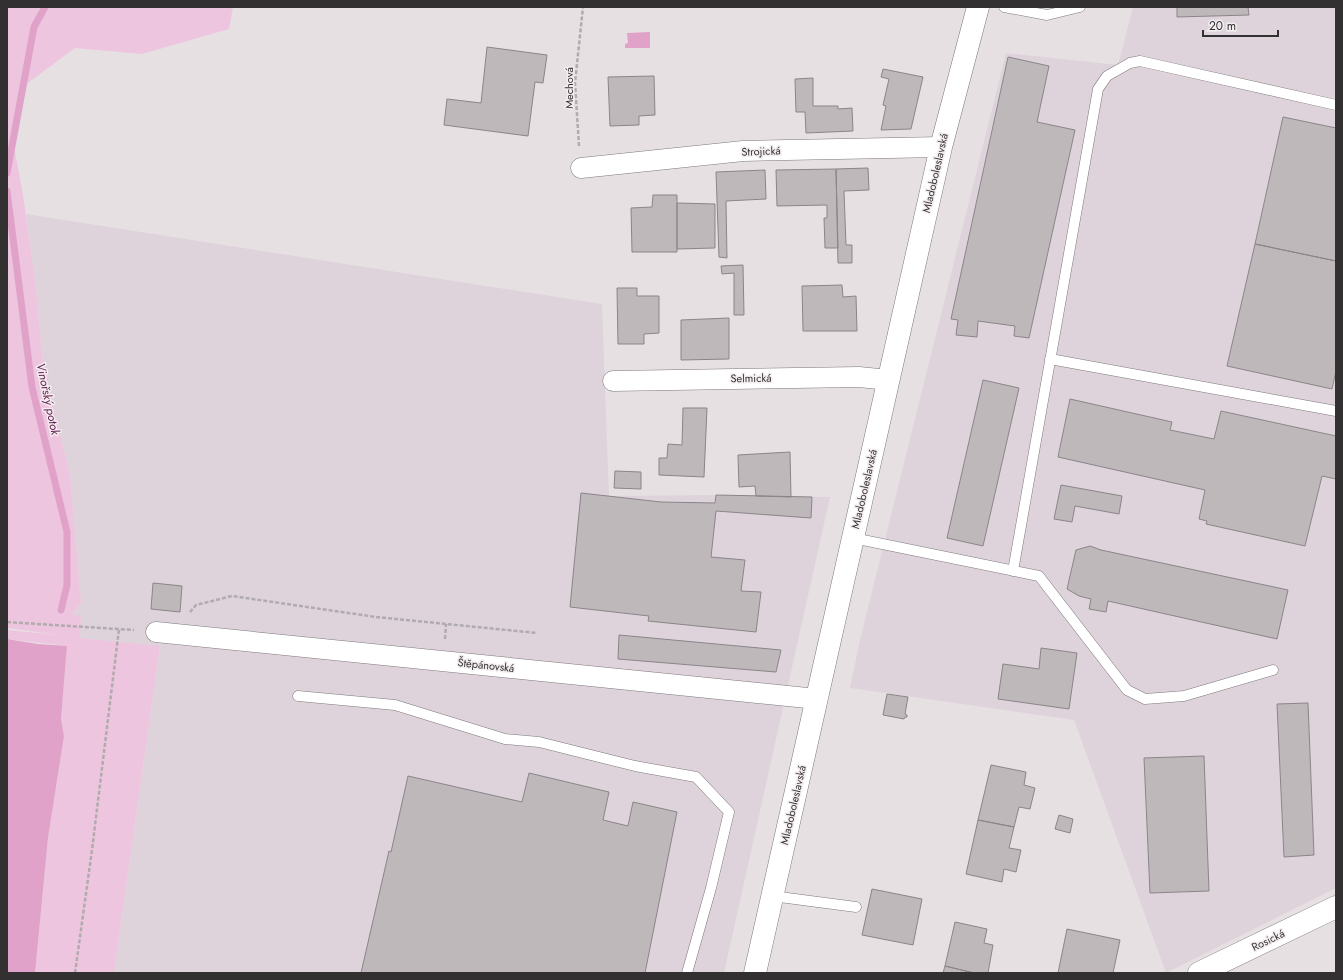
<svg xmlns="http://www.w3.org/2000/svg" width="1343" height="980" viewBox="0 0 1343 980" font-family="Jost,sans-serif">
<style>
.built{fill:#dfd3db}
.green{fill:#eec5de}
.water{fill:#e1a2c9}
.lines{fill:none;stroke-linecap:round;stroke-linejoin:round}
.stream{stroke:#e1a2c9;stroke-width:7}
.building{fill:#beb8bb;stroke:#8a8588}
.lane-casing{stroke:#7d787b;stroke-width:11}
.street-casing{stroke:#7d787b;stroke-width:21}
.secondary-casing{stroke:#7d787b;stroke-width:23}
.path{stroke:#b0abad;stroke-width:2.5;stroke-dasharray:4 2;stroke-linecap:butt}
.lane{stroke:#fff;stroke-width:10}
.street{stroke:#fff;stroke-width:20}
.secondary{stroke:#fff;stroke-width:22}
.labels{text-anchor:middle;stroke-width:3;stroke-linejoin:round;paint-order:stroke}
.street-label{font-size:11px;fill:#323031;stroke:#f3edf0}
.water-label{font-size:12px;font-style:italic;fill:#631b4e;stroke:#f3edf0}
</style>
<rect width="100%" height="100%" fill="#e6e0e3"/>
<path class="built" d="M1133,7H1336V888L1166,973L1074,720L850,688L860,640L1006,53L1118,65Z
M26,214L602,304L609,496L716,495L830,497L724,973H114L160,647L79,638L81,617L72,616L81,603L71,485L69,471L43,363L35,280Z"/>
<path class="green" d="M7,7H233L229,29L142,54L75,48L21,88L13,141L23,195L35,280L43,363L69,471L71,485L81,603L72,615L81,616L80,638L160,646L114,973H35L48,838L64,736L61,719L67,646L7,639V630L60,635L7,628Z"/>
<path class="water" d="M650,32V48H625V44L628,43L627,33Z
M7,639L38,644L67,646L61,719L64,736L48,838L35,973H7Z"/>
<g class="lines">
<path class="stream" d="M7,173L34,27L45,7
M7,191L32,387L67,532V585L61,610"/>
</g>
<path class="building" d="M1177,7H1248L1249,15L1177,17Z
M487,47L547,55L543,83L535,82L528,136L444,125L447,99L481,103Z
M1008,57L1049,66L1037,122L1075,130L1029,338L1014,336L1015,326L978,321L977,337L956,335L958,320L951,319Z
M883,69L923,77L911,129L881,130L886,106L883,105L889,79L881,77Z
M654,76L655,115L639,116V125L610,126L608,77Z
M813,78V106H838V109L852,108L853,131L806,133L805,112H796L795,79Z
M1283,117L1336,128V261L1255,244Z
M868,168L869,190L844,191L846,245H852V263H838L836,169Z
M836,169L838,248H825L824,218H827V205L777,206L776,170Z
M765,170L766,199L726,201L727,258L719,257L716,172Z
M653,195H677V252H632L631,208L652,207Z
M677,203L715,204V248L677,249Z
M1255,244L1336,261V371L1332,389L1227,366Z
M743,265L744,315H734V273L722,274L721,266Z
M842,285L843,297L856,296L857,331H803L802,286Z
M617,288H637V296H659V333L644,334V344H618Z
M729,318V359L681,360V320Z
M983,380L1019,388L983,546L947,538Z
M1070,399L1172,422L1170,430L1214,439L1221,411L1336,436V479L1322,476L1305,546L1206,524L1207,521L1199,519L1205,490L1058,457Z
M683,408H707L704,477L659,475V458H667L668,444L682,445Z
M790,452L791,497L756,496L755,486L739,487L738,455Z
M615,471L641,472V489L614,488Z
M1061,485L1122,496L1119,514L1075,506L1072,522L1054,519Z
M581,493L661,502L715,503L716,495L812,497L811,518L716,511L711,557L745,560L741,591L761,592L756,632L648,621L649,616L570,607Z
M1090,546L1101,550L1288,590L1277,639L1108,601L1106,612L1089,609L1091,599L1079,596L1067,589L1076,550Z
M153,583L182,586L180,612L151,609Z
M619,635L781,650L776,672L618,659Z
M1041,648L1077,653L1069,709L998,699L1003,664L1039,669Z
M887,694L908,697L905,714L907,715V717H905L904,719L883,715Z
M1308,703L1314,855L1284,857L1277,704Z
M1204,756L1209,891L1150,893L1144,758Z
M991,765L1026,772L1024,785L1035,788L1030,809L1019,807L1014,827L978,820Z
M529,773L609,792L603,820L628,826L633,802L677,812L645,973H361L389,851L391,852L408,776L522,802Z
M1059,815L1073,819L1070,833L1055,829Z
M978,820L1014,827L1009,848L1021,850L1016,872L1004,869L1002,882L966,874Z
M872,889L922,899L913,945L862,935Z
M955,922L987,929L984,943L993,945L988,973H974L945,966Z
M1067,929L1120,940L1113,973H1058Z
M945,966L974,973H943Z"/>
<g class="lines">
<defs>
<path id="lane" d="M1004,7L1047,15L1080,7
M1050,359L1336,411
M853,538L1039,576L1127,690L1145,699L1184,696L1273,670
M1013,571L1098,89L1107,76L1130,63L1140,61L1336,105
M298,696L395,705L505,739L539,742L635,766L696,777L729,812L711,888L687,973
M772,896L856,907"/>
<path id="street" d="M581,168L743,151L941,147
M613,381L859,377L889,380
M156,632L817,699"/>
<path id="secondary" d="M755,973L941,147L978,7
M1199,973L1336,907"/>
</defs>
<use href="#lane" class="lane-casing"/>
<use href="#street" class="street-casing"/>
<use href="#secondary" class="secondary-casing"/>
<path class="path" d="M579,146L575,83L583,7
M190,612L196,605L232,596L376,617L537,633
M7,622L134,630
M445,639L446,624
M75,973L92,850L119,629"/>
<use href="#lane" class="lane"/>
<use href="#street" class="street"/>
<use href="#secondary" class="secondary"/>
</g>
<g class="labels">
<g class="street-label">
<text transform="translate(569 88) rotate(-90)" y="4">Mechová</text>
<text transform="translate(761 151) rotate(-2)" y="4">Strojická</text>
<text transform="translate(935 173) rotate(-77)" y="4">Mladoboleslavská</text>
<text transform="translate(751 378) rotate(-1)" y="4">Selmická</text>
<text transform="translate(864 489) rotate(-77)" y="4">Mladoboleslavská</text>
<text transform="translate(486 665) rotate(6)" y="4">Štěpánovská</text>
<text transform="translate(793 805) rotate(-77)" y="4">Mladoboleslavská</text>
<text transform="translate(1268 940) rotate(-26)" y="4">Rosická</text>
</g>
<g class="water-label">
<text transform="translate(48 399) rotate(78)" y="4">Vinořský potok</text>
</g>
</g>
<rect width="1343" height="980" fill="none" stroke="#323031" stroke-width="16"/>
<path d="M1203 30v6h75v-6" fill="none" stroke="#323031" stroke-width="2"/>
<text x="1209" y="30" font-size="12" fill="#323031" stroke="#f3edf0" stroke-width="3" paint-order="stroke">20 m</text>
</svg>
